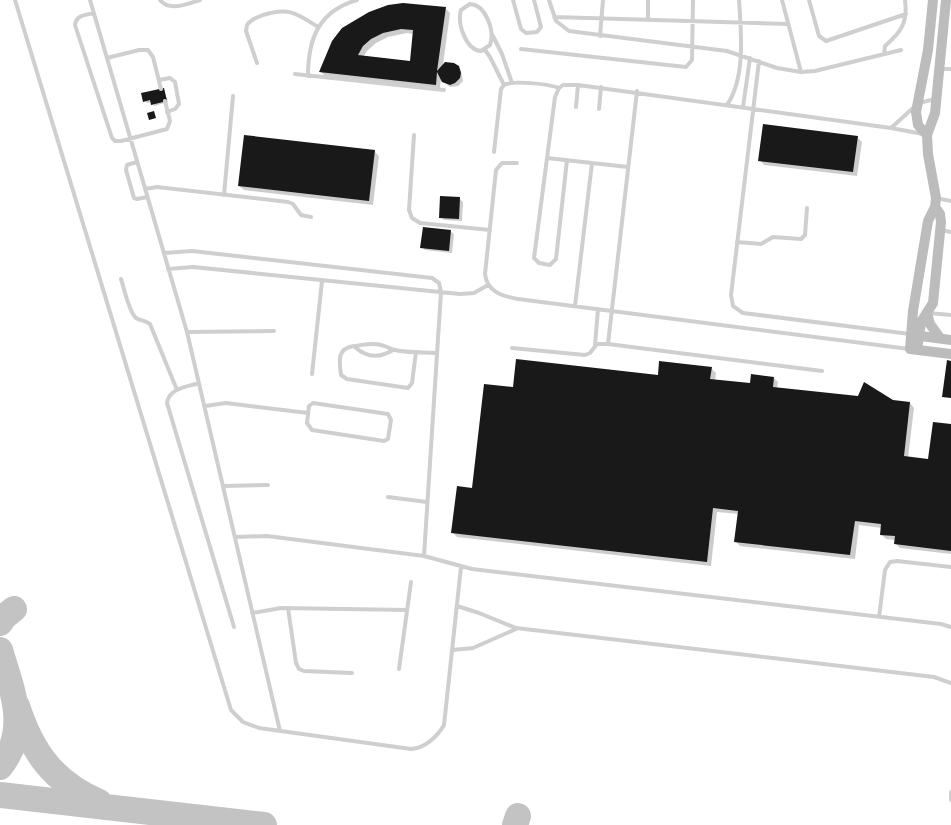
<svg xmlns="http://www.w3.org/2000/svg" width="951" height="825" viewBox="0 0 951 825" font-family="Quicksand,sans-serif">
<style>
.shadow{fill:#0003;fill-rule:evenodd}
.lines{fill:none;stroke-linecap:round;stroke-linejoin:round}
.taxiway{stroke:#c3c3c3;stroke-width:26}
.building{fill:#191919;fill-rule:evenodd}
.lane{stroke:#cfcfcf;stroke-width:4}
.secondary{stroke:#bcbcbc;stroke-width:10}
</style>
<rect width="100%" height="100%" fill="#fff"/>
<path class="shadow" d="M403,5L446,9L450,13L443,65L458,67L461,71L463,81L458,86L450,87L441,79L440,88L325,76L321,72ZM407,33L414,34L411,62L363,57L367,51L376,43L388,37Z
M164,90L168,102L154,106L152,102L147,103L145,101Z
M857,137L862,142L857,176L764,165L760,160Z
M374,151L379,156L373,205L244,190L239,186Z
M460,199L463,202L462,221L444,220L441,217Z
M450,231L454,234L452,253L425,250L422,247Z
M711,368L716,373L715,381L751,385L774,378L778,382L777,389L910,403L914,408L908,458L930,461L951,425V554L900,548L896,544V540L886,539L881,534L882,528L859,525L855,559L740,546L736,542L739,514L717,512L711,566L457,537L453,533L473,490L514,389L659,377Z"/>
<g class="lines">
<path class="taxiway" d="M0,623L4,617L14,609
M0,650C12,690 30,730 0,767
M17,706C32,752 53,782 99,802
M0,795L264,825
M515,825L518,816"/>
</g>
<path class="building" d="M403,3L446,7L437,71L445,62L454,63L459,66L461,73L460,78L455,83L450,85L442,82L437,72L436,85L319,72L332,41L342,28L369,12L388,5ZM401,29L413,30L410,61L358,55L363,46L371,39L383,33Z
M164,88L167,101L151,105L150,100L143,102L141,93Z
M154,111L156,118L149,120L147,113Z
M763,124L858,136L853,172L758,161Z
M244,135L375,150L369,201L238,186Z
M440,196L460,197L459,219L439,218Z
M423,227L451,230L449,251L420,248Z
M516,359L658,375L659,361L712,367L710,379L750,383L751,374L774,377L773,387L858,396L864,382L893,400L910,402L904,456L928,459L933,422L951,424V551L894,544L895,536L880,535L881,524L855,521L850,555L734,542L738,511L713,508L707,562L451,533L457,486L472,488L484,384L513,387Z
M947,360L951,361V398L942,397Z"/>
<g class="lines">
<path class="lane" d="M15,0L231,710L243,722L259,728L411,749C425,748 437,737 444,725L461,567
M90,0L187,332L280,731
M160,0C170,12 187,4 200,0
M513,0L521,29L526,33L537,32L541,27L534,0
M549,0L556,21L569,31L727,51L777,68L801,72L815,71L901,50
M648,0V19
M782,0L801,72
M809,0L819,36L826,41L906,14
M470,4C486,5 495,31 490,45L481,51C466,50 457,24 461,10Z
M94,13C86,15 76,15 75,25L112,138L115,141H121L167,129L170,121L165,101
M554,17L788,24
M493,36L502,54L512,83
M600,36L603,0
M521,49L686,67L692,60L693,0
M485,50L490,57L504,85
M884,54L885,46C901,32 908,23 905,0
M107,58L139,50H148L153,57L161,89
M759,61L731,295L733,306L743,313L910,334
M257,63L246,31L247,25C251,19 256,18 263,15C289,7 296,13 318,27
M939,69H951
M295,74L444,90
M308,76C308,38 319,11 357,0
M159,80L170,78L175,82L179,104L175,109L167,112
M919,103L935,99
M727,105C746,77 741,32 739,0
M576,107L578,85
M743,107L750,58
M599,109L601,87
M891,128L913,108
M414,135L409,210L412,218L420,223L490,230
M494,152L501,89L504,85C513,80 549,84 559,88
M547,158L628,167
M567,160L556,259L550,265L539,263L534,258L555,97L559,88L563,85H578L891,128L923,134
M137,162L127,165L126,170L134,198L137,199L147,197
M517,163H502L496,170L485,274C487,292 502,296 518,299L909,349
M145,189L157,187L288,202L293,204L301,215L311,217
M224,195L233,96
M936,198L951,201
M941,230L951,232
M737,242L761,244L773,237L801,239L805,235L807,208
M164,253L192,251L432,278L439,283L441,292L424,556
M168,269L193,267L460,294L474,293L488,285
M121,279C124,288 129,312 136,318C141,321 145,320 150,324L177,390
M575,306L592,163
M928,313L951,315
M187,332L274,331
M608,344L637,91
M595,345L598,309
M355,347C367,358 380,358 393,350
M512,348L585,355L590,353L597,344H608L822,371
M416,352L412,383L408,388L347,379L341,375C339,361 337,348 354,346C364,345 371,342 381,345C386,346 390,349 395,350C408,353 423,352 437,353
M312,374L322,281
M199,383C187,387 169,388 167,403L234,627
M313,403L388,414L391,420L388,439L384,441L312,430L307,423L309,406Z
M205,406L226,403L308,413
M223,486L268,485
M388,497L427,502
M235,537L267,536L424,556L472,569L941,624L951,627
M457,606L479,613L516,628L934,677L951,683
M288,608L296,663L299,669L304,671L352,673
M252,613L281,608L407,610
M879,617L885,570L890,562L897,561L951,567
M452,650L473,648L516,629
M399,669L411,582
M951,792V800"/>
<path class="secondary" d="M946,0L935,113L927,135L928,154L936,198L935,207L928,221L913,311L910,349L951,354
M927,135L918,125L916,112L928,50L933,0
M927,313L930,324L940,338
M913,335L951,340
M917,350L921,322L933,303L941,222L940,214L935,207"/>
</g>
</svg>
